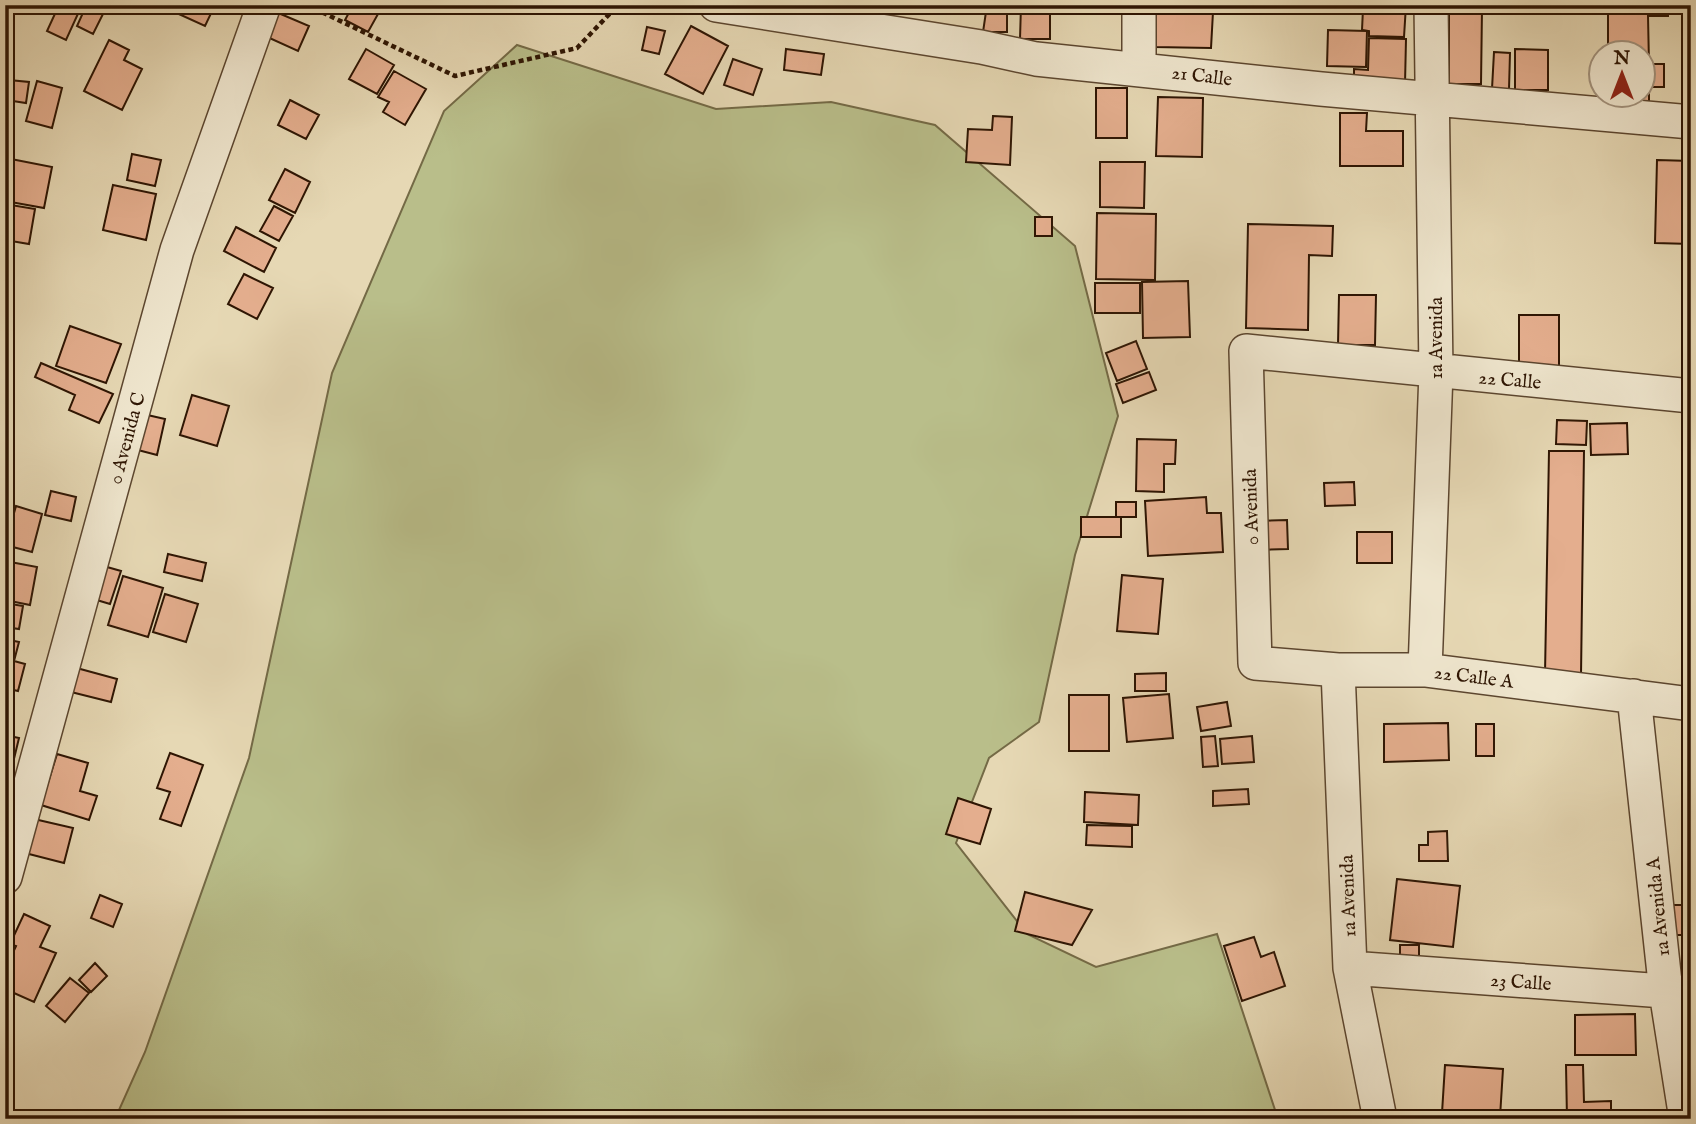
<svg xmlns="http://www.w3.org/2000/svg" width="1696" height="1124" viewBox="0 0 1696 1124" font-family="'IM FELL English',serif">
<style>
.green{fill:#b9be8a;stroke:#746a46;stroke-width:2}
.building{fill:#e4ae8e;stroke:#2e1503;stroke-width:2}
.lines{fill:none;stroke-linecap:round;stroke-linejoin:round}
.minor-casing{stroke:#5c462f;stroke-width:36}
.path{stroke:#2e1503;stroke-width:4.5;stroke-dasharray:5 3.5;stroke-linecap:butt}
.minor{stroke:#efe6ce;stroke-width:33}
.labels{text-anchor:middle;stroke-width:7;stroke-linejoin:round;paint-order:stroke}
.street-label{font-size:19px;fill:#2e1503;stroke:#efe6ce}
</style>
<rect width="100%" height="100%" fill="#e6d8b4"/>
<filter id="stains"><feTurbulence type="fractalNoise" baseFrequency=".00286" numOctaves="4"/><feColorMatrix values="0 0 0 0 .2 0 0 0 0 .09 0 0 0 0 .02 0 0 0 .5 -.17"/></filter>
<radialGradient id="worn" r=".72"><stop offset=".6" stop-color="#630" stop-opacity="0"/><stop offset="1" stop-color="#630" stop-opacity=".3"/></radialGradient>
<path class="green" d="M517,45L716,109L831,102L935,125L1075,246L1118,416L1075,555L1039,722L989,758L956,843L1027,934L1096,967L1217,934L1278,1119H115L145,1052L249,758L332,373L444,111Z"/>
<path class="building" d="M59,5H82L66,40L47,31Z
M159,5H215L205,26Z
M329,5H346L343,11Z
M353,5H383L368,32L345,20Z
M841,5H874L873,15L841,13Z
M987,5H1007V32H983Z
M1021,5H1050V39H1020Z
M1318,5H1406L1404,37L1369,36V31L1362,30L1363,9Z
M1608,5H1668V16H1648L1649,64H1664V87H1649V102H1608V94H1644V52H1608Z
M86,6L103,14L93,34L77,26Z
M1156,9L1213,12L1211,48L1154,47Z
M1449,9H1482L1481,84H1449Z
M276,12L309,26L298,51L265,36Z
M691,26L728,46L703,94L665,74Z
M647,27L665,31L659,54L642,50Z
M1328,30L1367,31L1366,67L1327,66Z
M1369,38L1406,39L1405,84L1354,83V69L1368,70Z
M109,40L129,50L124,60L142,69L122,110L84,91Z
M366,49L394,65L377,94L349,79Z
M786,49L824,54L821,75L784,70Z
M1515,49L1548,50V90H1515Z
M1494,52L1510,53L1509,89H1492Z
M733,59L762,69L753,95L724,85Z
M394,71L426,89L405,125L383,112L389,102L378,97Z
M9,80L29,82L26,103L6,100Z
M37,81L62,88L52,128L26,121Z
M1096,88H1127V138H1096Z
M1158,97L1203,98L1202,157L1156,156Z
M290,100L319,115L306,139L278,125Z
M1340,113H1367L1366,131H1403V166H1340Z
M993,116L1012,117L1010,165L966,162L968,129L992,130Z
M132,154L161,160L155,186L127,180Z
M11,159L52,167L44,208L5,201Z
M1657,160L1691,161V244L1655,243Z
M1100,162H1145L1144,208L1100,207Z
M285,169L310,182L295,213L269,200Z
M113,185L156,194L146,240L103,230Z
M5,204L35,209L29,244L5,240Z
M274,206L293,216L279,241L260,231Z
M1097,213L1156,214L1155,280L1096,279Z
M1035,217H1052V236H1035Z
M1248,224L1333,226L1332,256L1309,255L1308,330L1246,328Z
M236,227L276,248L264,272L224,251Z
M244,274L273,288L257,319L228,304Z
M1188,281L1190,337L1143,338L1142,282Z
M1095,283H1140V313H1095Z
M1339,295H1376L1375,345H1338Z
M1519,315H1559V367L1519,366Z
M70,326L121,344L106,383L56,366Z
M1136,341L1147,369L1117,381L1106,353Z
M41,363L113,394L99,423L69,410L75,395L35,377Z
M1149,372L1156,390L1123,403L1116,384Z
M192,395L229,406L217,446L180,435Z
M143,414L165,419L157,455L134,449Z
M1557,420L1587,421L1586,445L1556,444Z
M1627,423L1628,454L1591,455L1590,424Z
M1137,439L1176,440L1175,464H1164V492L1136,491Z
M1549,451H1584L1581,675L1545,674Z
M1354,482L1355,505L1325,506L1324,483Z
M51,491L76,497L71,521L45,515Z
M1206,497L1207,513H1221L1223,552L1148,556L1145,501Z
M1116,502H1136V517H1116Z
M16,506L42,514L32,552L5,545Z
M1081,517H1121V537H1081Z
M1287,520L1288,549L1257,550L1255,521Z
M1357,532H1392V563H1357Z
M168,554L206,563L202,581L164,572Z
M5,561L37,567L30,605L5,600Z
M100,565L121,571L110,604L90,598Z
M1122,575L1163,579L1158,634L1117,631Z
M123,576L163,588L148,637L108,625Z
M165,594L198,604L186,642L153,632Z
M5,603L23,606L19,629L5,627Z
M5,639L19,642L14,661L25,664L18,691L5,688Z
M73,667L117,679L111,702L67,691Z
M1166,673V691H1135V674Z
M1169,694L1173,738L1127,742L1123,698Z
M1069,695H1109V751H1069Z
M1227,702L1231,726L1201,731L1197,707Z
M1448,723L1449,760L1384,762V724Z
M1476,724H1494V756H1476Z
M5,735L19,738L13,763L5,761Z
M1215,736L1218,766L1203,767L1201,737Z
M1252,736L1254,762L1222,764L1220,739Z
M170,753L203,765L181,826L160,819L170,792L157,788Z
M57,754L88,763L80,791L97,796L89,820L41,805Z
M1248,789L1249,804L1213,806V791Z
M1085,792L1139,795L1138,825L1084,822Z
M958,798L991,809L980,844L946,834Z
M34,819L73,828L64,863L25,853Z
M1087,825L1132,826V847L1086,845Z
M1447,831L1448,861H1419V845H1428V832Z
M1397,879L1460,886L1453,947L1390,940Z
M1025,892L1092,910L1072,945L1015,931Z
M100,895L122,904L113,927L91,918Z
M1673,905H1691V935H1673Z
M24,914L50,926L40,947L56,953L34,1002L5,989V970L16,946L10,944Z
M1254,937L1261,957L1274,952L1285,986L1242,1001L1224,946Z
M1400,945H1419V958H1400Z
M95,963L107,976L91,992L79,980Z
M70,978L89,993L65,1022L46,1006Z
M1635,1014L1636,1055H1575V1015Z
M1445,1065L1503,1069L1500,1117L1442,1113Z
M1566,1065H1583L1584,1102L1611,1101V1119H1567Z"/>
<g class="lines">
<defs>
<path id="minor" d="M716,5L981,47L1036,59L1321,89L1691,122
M1139,68V5
M1691,396L1246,351L1255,663L1338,670H1425L1691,704
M1338,670L1350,968L1380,1119
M1425,670L1436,372L1431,5
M1634,696L1666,992L1686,1119
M5,877L177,250L264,5
M1350,968L1691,993"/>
</defs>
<use href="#minor" class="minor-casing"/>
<path class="path" d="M307,5L455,76L577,48L618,5"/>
<use href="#minor" class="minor"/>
</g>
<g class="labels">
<g class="street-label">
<text transform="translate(1202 75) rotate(7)" y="7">21 Calle</text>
<text transform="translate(1435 338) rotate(-90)" y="7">1a Avenida</text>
<text transform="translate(1510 379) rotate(5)" y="7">22 Calle</text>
<text transform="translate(126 438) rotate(-75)" y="7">0 Avenida C</text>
<text transform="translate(1250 507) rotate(-92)" y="7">0 Avenida</text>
<text transform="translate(1474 676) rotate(7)" y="7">22 Calle A</text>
<text transform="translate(1347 896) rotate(-92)" y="7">1a Avenida</text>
<text transform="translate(1657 907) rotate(-96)" y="7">1a Avenida A</text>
<text transform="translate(1521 981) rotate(4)" y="7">23 Calle</text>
</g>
</g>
<rect width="1696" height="1124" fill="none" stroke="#e6d8b4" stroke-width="28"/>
<rect x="7" y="7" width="1682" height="1110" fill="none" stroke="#2e1503" stroke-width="3.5"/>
<rect x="14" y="14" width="1668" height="1096" fill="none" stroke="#2e1503" stroke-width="2"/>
<g transform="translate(1622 74)"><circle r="33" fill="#efe6ce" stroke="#a2927d" stroke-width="2"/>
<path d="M0-5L12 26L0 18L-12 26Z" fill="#8f2418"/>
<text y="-10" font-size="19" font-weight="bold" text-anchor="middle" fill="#2e1503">N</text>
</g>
<rect width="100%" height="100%" filter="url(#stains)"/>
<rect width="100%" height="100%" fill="url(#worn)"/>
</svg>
